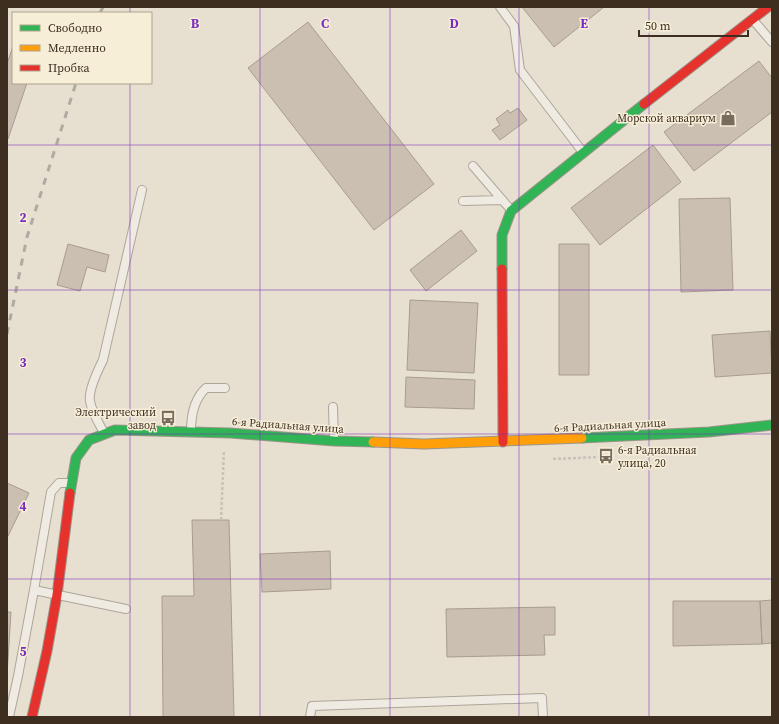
<svg xmlns="http://www.w3.org/2000/svg" width="779" height="724" viewBox="0 0 779 724" font-family="'Source Serif 4',serif">
<style>
.building{fill:#cbbfb2;stroke:#a89c90}
.lines{fill:none;stroke-linecap:round;stroke-linejoin:round}
.lane-casing{stroke:#ada599;stroke-width:10}
.fast-casing{stroke:#9c958a;stroke-width:11}
.slow-casing{stroke:#9c958a;stroke-width:11}
.jam-casing{stroke:#9c958a;stroke-width:11}
.path{stroke:#c8c2b9;stroke-width:2.5;stroke-dasharray:3 2;stroke-linecap:butt}
.lane{stroke:#efebe3;stroke-width:8}
.fast{stroke:#30b455;stroke-width:9}
.slow{stroke:#ff9f0a;stroke-width:9}
.jam{stroke:#e5322d;stroke-width:9}
.rail{stroke:#afaaa2;stroke-width:3;stroke-dasharray:7 7;stroke-linecap:butt}
.grid{fill:none;stroke:#7b2cbf;stroke-width:1;stroke-opacity:0.55}
.labels{text-anchor:middle;stroke-width:3;stroke-linejoin:round;paint-order:stroke}
.poi-label{font-size:11px;fill:#3d2e20;stroke:#f7eed8;text-anchor:end}
.street-label{font-size:11px;fill:#3d2e20;stroke:#f7eed8}
.grid-label{font-size:13px;text-anchor:middle;font-weight:bold;fill:#7b2cbf;stroke:#f7eed8;stroke-width:3;stroke-linejoin:round;paint-order:stroke}
</style>
<rect width="100%" height="100%" fill="#e7e0d1"/>
<path class="building" d="M522,7H604L554,47Z
M308,22L434,184L374,230L248,68Z
M13,46V83H27L8,139H7V64Z
M759,61L772,78V112L694,171L664,132Z
M518,108L527,120L500,140L492,130L500,125L496,119L508,110L510,113Z
M653,145L681,182L600,245L571,208Z
M730,198L733,290L681,292L679,199Z
M461,230L477,251L426,291L410,270Z
M68,244L109,255L105,272L87,267L80,291L57,285Z
M559,244H589V375H559Z
M410,300L478,303L474,373L407,370Z
M770,331L772,373L715,377L712,335Z
M406,377L475,380L474,409L405,407Z
M7,483L29,493L7,538Z
M192,520H229L234,717H163L162,596H194Z
M330,551L331,589L262,592L260,554Z
M772,600V643L762,644L760,601Z
M673,601H760L762,644L673,646Z
M555,607V635H544L545,655L447,657L446,609Z
M7,612H11L7,675Z"/>
<g class="lines">
<defs>
<path id="lane" d="M500,7L514,26L520,70L582,151
M753,20L772,42
M473,166L511,210
M463,201L502,200
M333,407L334,440
M191,431C191,415 194,399 206,388H225
M104,433C99,423 92,413 90,401C88,390 98,370 103,360L142,190
M34,590L51,492L59,483H70
M9,717L18,676L34,590L126,609
M310,717L312,706L542,698L543,717"/>
<path id="fast" d="M502,269V235L511,211L644,104
M582,438L709,432L772,425
M70,493L76,458L89,440L115,430L230,433L334,441L373,442"/>
<path id="slow" d="M373,442L424,444L582,438"/>
<path id="jam" d="M644,104L768,7
M502,269L503,442
M32,717L47,651L57,595L70,493"/>
</defs>
<use href="#lane" class="lane-casing"/>
<use href="#fast" class="fast-casing"/>
<use href="#slow" class="slow-casing"/>
<use href="#jam" class="jam-casing"/>
<path class="path" d="M553,459L600,457
M221,520L224,450"/>
<use href="#lane" class="lane"/>
<use href="#fast" class="fast"/>
<use href="#slow" class="slow"/>
<use href="#jam" class="jam"/>
<path class="rail" d="M100,13L103,7
M7,334L27,237L76,83"/>
</g>
<path class="grid" d="M130,7V13M260,7V717M390,7V717M519,7V717M649,7V717M130,83V717M7,145H772M7,290H772M7,434H772M7,579H772"/>
<defs>
<symbol id="shop-bare" viewBox="-9 -9 18 18"><path d="M-5-2.5h2.3a2.7 3.5 0 0 1 5.4 0H5L5.5 6h-11ZM-1.5-2.5h3a1.5 2.3 0 0 0-3 0Z" fill="#786c5e" stroke="#f7eed8" stroke-width="2.5" paint-order="stroke"/></symbol>
<symbol id="bus-bare" viewBox="-9 -9 18 18"><path d="M-5-6H5V4H4V6H2V4H-2V6H-4V4H-5ZM-3.5-4V0h7V-4ZM-3.5 1.2v1.5H-2V1.2ZM2 1.2v1.5H3.5V1.2Z" fill="#786c5e" stroke="#f7eed8" stroke-width="2.5" paint-order="stroke"/></symbol>
</defs>
<g fill-rule="evenodd">
<use href="#shop-bare" x="717" y="107" width="22" height="22"/>
<use href="#bus-bare" x="157" y="407" width="22" height="22"/>
<use href="#bus-bare" x="595" y="445" width="22" height="22"/>
</g>
<g class="labels">
<g class="poi-label">
<text x="716" y="122">Морской аквариум</text>
<text x="156" y="416">Электрический<tspan x="156" dy="13">завод</tspan></text>
<text x="618" y="454" text-anchor="start">6-я Радиальная<tspan x="618" dy="13">улица, 20</tspan></text>
</g>
<g class="street-label">
<text transform="translate(288 425) rotate(4)" y="4">6-я Радиальная улица</text>
<text transform="translate(610 425) rotate(-3)" y="4">6-я Радиальная улица</text>
</g>
</g>
<g class="grid-label">
<text x="195" y="28">B</text>
<text x="325" y="28">C</text>
<text x="454" y="28">D</text>
<text x="584" y="28">E</text>
<text x="23" y="222">2</text>
<text x="23" y="367">3</text>
<text x="23" y="511">4</text>
<text x="23" y="656">5</text>
</g>
<rect width="779" height="724" fill="none" stroke="#3d2e20" stroke-width="16"/>
<rect x="12" y="12" width="140" height="72" fill="#f7eed8" stroke="#ada18e"/>
<rect x="20" y="25" width="20" height="6" fill="#30b455" stroke="#ada18e"/>
<text x="48" y="32" font-size="12" fill="#3d2e20">Свободно</text>
<rect x="20" y="45" width="20" height="6" fill="#ff9f0a" stroke="#ada18e"/>
<text x="48" y="52" font-size="12" fill="#3d2e20">Медленно</text>
<rect x="20" y="65" width="20" height="6" fill="#e5322d" stroke="#ada18e"/>
<text x="48" y="72" font-size="12" fill="#3d2e20">Пробка</text>
<path d="M639 30v6h109v-6" fill="none" stroke="#3d2e20" stroke-width="2"/>
<text x="645" y="30" font-size="12" fill="#3d2e20" stroke="#f7eed8" stroke-width="3" paint-order="stroke">50 m</text>
</svg>
